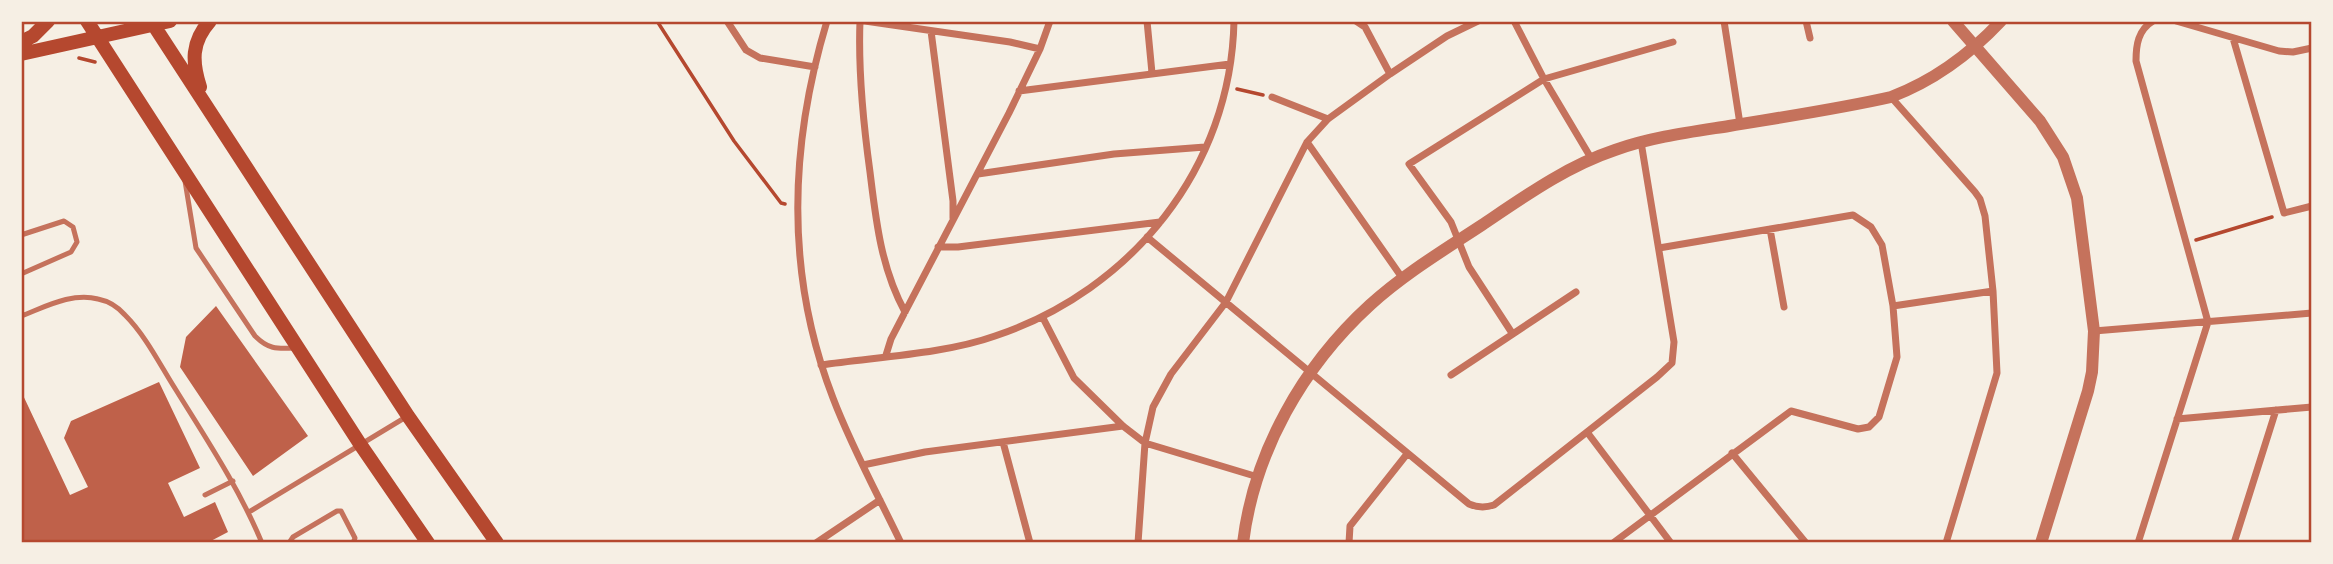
<svg xmlns="http://www.w3.org/2000/svg" width="2333" height="564" viewBox="0 0 2333 564" font-family="'Public Sans',sans-serif">
<style>
.building{fill:#bf614a}
.lines{fill:none;stroke-linecap:round;stroke-linejoin:round}
.path{stroke:#b5482f;stroke-width:3.5}
.service{stroke:#c5725c;stroke-width:5}
.minor{stroke:#c5725c;stroke-width:7}
.tertiary{stroke:#c5725c;stroke-width:12}
.secondary{stroke:#b5482f;stroke-width:14}
.neatline{fill:none;stroke:#b5482f;stroke-width:2.5}
</style>
<rect width="100%" height="100%" fill="#f6efe4"/>
<path class="building" d="M216,306L308,436L253,476L180,367L186,337Z
M159,382L200,468L168,483L184,517L215,502L228,532L207,543H25L21,534V391L70,495L88,487L64,438L71,421Z"/>
<g class="lines">
<path class="path" d="M657,21L734,141L781,203L785,204
M79,58L95,62
M1237,89L1263,95
M2196,240L2272,217"/>
<path class="service" d="M185,181L196,248L255,336C268,349 276,349 294,348
M21,235L64,221L73,227L77,242L71,252L21,274
M21,316C45,307 72,292 98,299C108,301 118,307 125,315C146,336 160,365 176,390C207,440 239,488 262,543
M205,495L233,481
M249,512L406,417
M289,543L293,537L337,511H341L355,538L353,543"/>
<path class="minor" d="M727,21L746,50L760,58L815,67
M827,21C789,147 785,274 833,398C852,448 878,495 901,543
M860,21C858,72 863,121 870,172C876,221 881,268 905,312
M865,21L1010,42L1040,49
M1147,21L1152,73
M1356,21L1365,27L1390,74
M1514,21L1544,79L1591,158
M1724,21L1740,124
M1806,21L1810,38
M2176,21L2279,51L2293,52L2312,48
M931,31L953,201V218
M2233,38L2284,213L2312,206
M1019,91L1230,64
M1272,97L1328,119
M1891,97L1975,192L1980,199L1985,216L1993,291L1997,373L1946,543
M1307,142L1403,279
M978,174L1114,154L1205,147
M1770,229L1784,307
M1147,237L1469,504C1478,508 1485,508 1494,505L1657,377L1672,363L1674,342L1641,142
M938,247H958L1160,222
M1893,306L1993,291
M1043,318L1074,378L1123,426L1145,443L1258,477
M2094,331L2312,313
M1512,333L1469,267L1451,222L1409,164L1544,79L1673,42
M886,355L891,339L905,312L1009,113L1040,49L1050,21
M821,365C875,357 945,354 995,336C1132,290 1231,168 1234,21
M1451,375L1576,292
M2177,419L2312,407
M1587,432L1671,543
M1003,442L1030,543
M1732,453L1806,543
M863,465L925,452L1123,426
M816,543L880,500
M1138,543L1145,443L1153,407L1171,374L1226,302L1307,142L1328,119L1390,74L1447,36L1478,21
M1349,543L1350,526L1407,454
M1613,543L1791,411L1858,429L1869,427L1879,417L1897,357L1893,306L1882,245L1871,227L1853,215L1659,248
M2138,543L2208,322L2136,61C2136,45 2138,30 2153,21
M2234,543L2276,410"/>
<path class="tertiary" d="M1953,21L2040,121L2063,157L2077,198L2094,331L2092,372L2088,391L2041,543
M1243,543C1254,452 1303,366 1370,305C1404,274 1444,250 1482,225C1525,196 1567,166 1615,150C1652,137 1691,132 1729,126C1783,117 1838,109 1891,97C1933,81 1970,54 2001,21"/>
<path class="secondary" d="M87,21L360,444L428,543
M151,21L408,416L497,543
M21,42L33,36L48,21
M21,54L170,21
M200,87C192,62 191,42 210,21"/>
</g>
<rect width="2333" height="564" fill="none" stroke="#f6efe4" stroke-width="46"/>
<rect x="23" y="23" width="2287" height="518" class="neatline"/>
</svg>
